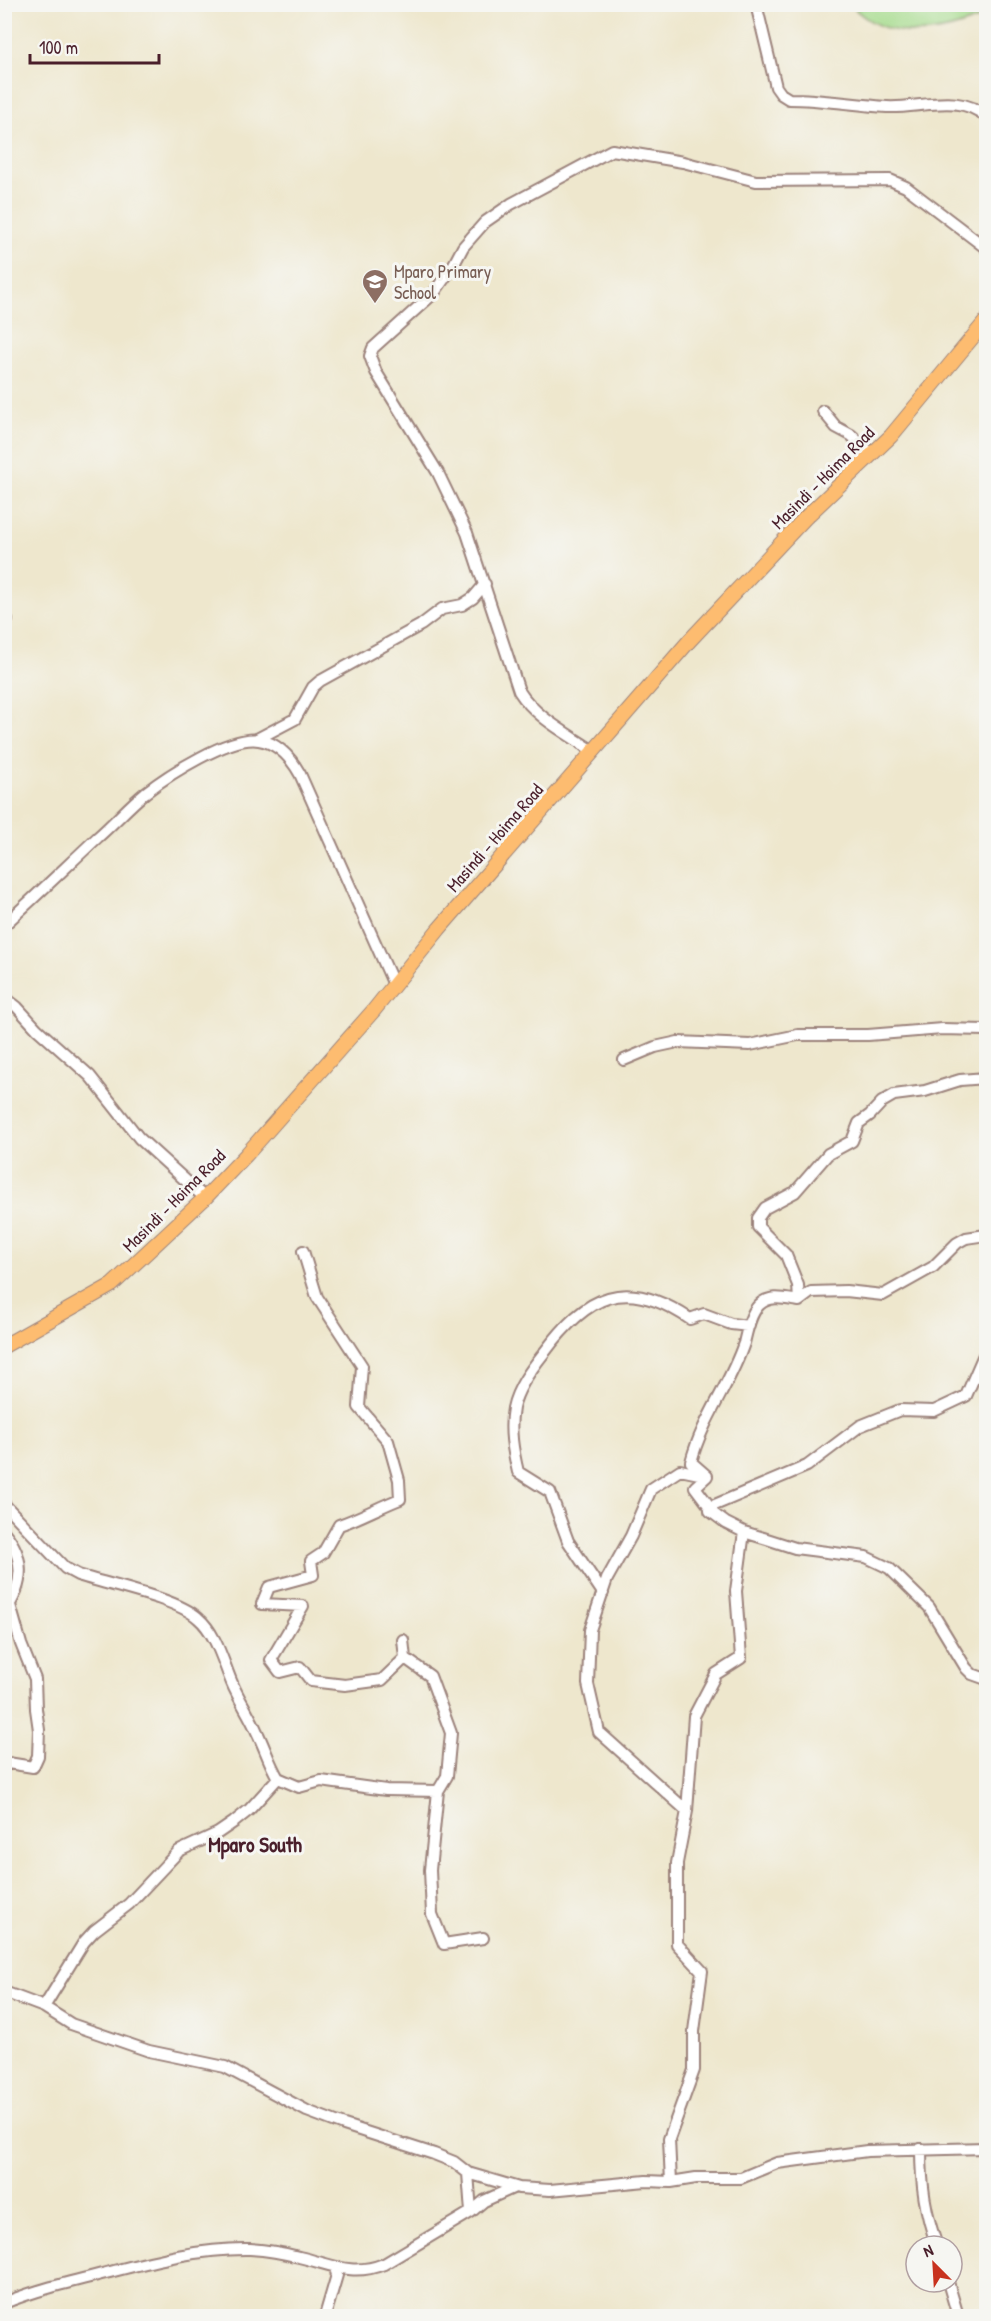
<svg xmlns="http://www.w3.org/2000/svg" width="991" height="2321" viewBox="0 0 991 2321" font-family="'Patrick Hand',sans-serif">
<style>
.green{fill:#a5db8c;stroke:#787d5c;stroke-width:1.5}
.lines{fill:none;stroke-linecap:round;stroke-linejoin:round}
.minor-casing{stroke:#9c837c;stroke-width:14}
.major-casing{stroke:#9c837c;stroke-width:16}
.minor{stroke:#fff;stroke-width:10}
.major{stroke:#fdbc6f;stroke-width:14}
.labels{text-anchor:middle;stroke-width:6;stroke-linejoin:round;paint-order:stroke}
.education-label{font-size:18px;fill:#785e54;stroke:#f6f6f2;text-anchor:start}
.street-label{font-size:18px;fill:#4a1f2b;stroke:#f6f6f2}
.quarter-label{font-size:21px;font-weight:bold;fill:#4a1f2b;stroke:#f6f6f2}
</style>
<rect width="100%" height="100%" fill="#f6f6f2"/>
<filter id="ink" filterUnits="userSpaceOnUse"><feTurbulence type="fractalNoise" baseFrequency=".0167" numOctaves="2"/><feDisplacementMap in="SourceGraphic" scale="12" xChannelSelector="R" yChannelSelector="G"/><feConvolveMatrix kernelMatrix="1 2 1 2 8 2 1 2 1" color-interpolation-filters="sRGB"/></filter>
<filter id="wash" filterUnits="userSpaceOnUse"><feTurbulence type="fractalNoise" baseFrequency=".008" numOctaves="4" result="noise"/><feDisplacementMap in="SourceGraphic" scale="24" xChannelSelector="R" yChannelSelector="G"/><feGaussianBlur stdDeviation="1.35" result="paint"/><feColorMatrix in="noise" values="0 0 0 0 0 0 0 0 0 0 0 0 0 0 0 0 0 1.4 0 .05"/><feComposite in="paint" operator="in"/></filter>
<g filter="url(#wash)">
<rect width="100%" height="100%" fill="#eee7cd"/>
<path class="green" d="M851,5H986V15C943,36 886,44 851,5Z"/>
</g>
<g filter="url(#ink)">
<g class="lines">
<defs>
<path id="minor" d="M756,4L776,87L781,94L789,99C822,99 854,105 887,107C918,109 961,92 986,117
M823,411L836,427L851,435L872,454
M4,627L7,620
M257,739L295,719L313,687L320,681L421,625L442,609L462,605L473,598L485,584
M593,751C567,733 536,718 519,691L467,533L438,473L376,372L370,356L373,348L434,293L453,266L463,247L485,222L511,204L612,150L683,162L756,181L890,180L906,187L986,248
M4,925C36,896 67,866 98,837C114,823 128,807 145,793C168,775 230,735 259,740C278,743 291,758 300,774L394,985
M4,997L17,1007L37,1029L90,1076L139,1138L205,1198
M624,1060L655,1047L678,1042L750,1045L798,1035H868L942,1029L986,1030
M986,1235L966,1238L957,1243L933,1267L883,1295L846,1291L811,1292L799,1301C786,1299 770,1294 759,1305C750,1314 747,1331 744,1343C730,1385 702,1419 691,1462L707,1476L695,1487L710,1507V1511L726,1523L744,1532L770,1540L795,1548L866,1557L889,1568L929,1607L966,1668L972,1674L986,1679
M303,1251L317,1297L362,1366L359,1407L388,1441L399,1480L400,1499C379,1507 360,1518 339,1525L323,1553L311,1561L313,1575L269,1587L262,1604L303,1606L271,1660L280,1672L300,1667L311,1681L345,1685L382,1680L405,1658L403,1640
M799,1301L798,1285L786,1255L758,1227V1218L765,1208L795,1192L828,1154L852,1141L859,1123L870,1115L882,1102L894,1095L925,1091L960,1080L986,1078
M4,1504L65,1568L78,1575C108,1585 176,1598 198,1618C216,1633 223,1662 232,1683C239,1700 250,1715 257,1732C265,1748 269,1763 278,1778L249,1810L234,1822L218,1833L179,1851L129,1904L94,1931L84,1942L44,2007
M710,1507L807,1466L860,1426L900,1410L934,1411L966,1396L983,1357H986
M4,1532C26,1558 24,1585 4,1613
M603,1593L568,1541L550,1492L518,1472C513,1451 509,1430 513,1408C517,1388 532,1368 544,1353C587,1295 625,1275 690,1319L704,1314L731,1324L749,1326
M405,1658L430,1676L451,1733L447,1776L438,1791
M4,1767L8,1763L33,1767L38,1756L39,1730L36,1709L35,1679L21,1644L10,1605
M278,1778L299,1787L321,1781L386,1790L438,1791L430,1870L432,1914L444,1944L483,1938
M687,1811L694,1716L716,1674L741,1658L736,1591L744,1532
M4,1992L44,2007L71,2024L149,2051L225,2067L307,2111L344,2125L434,2154L454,2162L468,2173L519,2188L550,2190L646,2181L671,2182L696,2178H741L777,2163L867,2151L986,2148
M921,2149C921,2185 925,2212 937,2246
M671,2182L669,2139L694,2070V2031L702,1971L677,1944V1863L687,1811L599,1732L588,1684L590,1630L607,1579L631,1536L651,1489L680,1470L704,1475
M471,2212L484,2201L515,2187
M948,2282L958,2316
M4,2303C39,2289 74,2281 110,2272C156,2260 202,2248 250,2249C265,2250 284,2253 299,2257C331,2264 351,2277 384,2264L471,2212L468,2173
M325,2316L337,2275L335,2268"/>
<path id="major" d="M4,1346L112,1285L205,1198L246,1155L374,1010L439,929L690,640L805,518L891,436L986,321"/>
</defs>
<use href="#minor" class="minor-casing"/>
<use href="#major" class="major-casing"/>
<use href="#minor" class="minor"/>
<use href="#major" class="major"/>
</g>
</g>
<defs>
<symbol id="school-pin" viewBox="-11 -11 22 30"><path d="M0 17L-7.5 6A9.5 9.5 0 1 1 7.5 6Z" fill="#8d6e63" stroke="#f6f6f2"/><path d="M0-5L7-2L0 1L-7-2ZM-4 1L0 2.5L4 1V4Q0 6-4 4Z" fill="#fff"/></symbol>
</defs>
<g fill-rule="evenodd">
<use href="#school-pin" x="360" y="267" width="30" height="40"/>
</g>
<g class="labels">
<g class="education-label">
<text x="394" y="278">Mparo Primary<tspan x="394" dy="21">School</tspan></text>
</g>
<g class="street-label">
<text transform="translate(823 478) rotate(-45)" y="6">Masindi - Hoima Road</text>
<text transform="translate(495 838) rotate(-49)" y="6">Masindi - Hoima Road</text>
<text transform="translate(174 1201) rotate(-45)" y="6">Masindi - Hoima Road</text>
</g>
<g class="quarter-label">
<text x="255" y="1852">Mparo South</text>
</g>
</g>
<rect width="991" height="2321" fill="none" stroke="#f6f6f2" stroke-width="24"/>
<g transform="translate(934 2264) rotate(336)"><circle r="28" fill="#f6f6f2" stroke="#b1a0a2" stroke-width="1.5"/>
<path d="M0-4.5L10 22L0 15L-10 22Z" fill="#c8321e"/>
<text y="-9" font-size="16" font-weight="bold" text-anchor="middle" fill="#4a1f2b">N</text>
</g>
<path d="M30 54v9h129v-9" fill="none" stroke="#4a1f2b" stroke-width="3"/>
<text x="39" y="54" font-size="18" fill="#4a1f2b" stroke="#f6f6f2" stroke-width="4.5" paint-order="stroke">100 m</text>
</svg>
